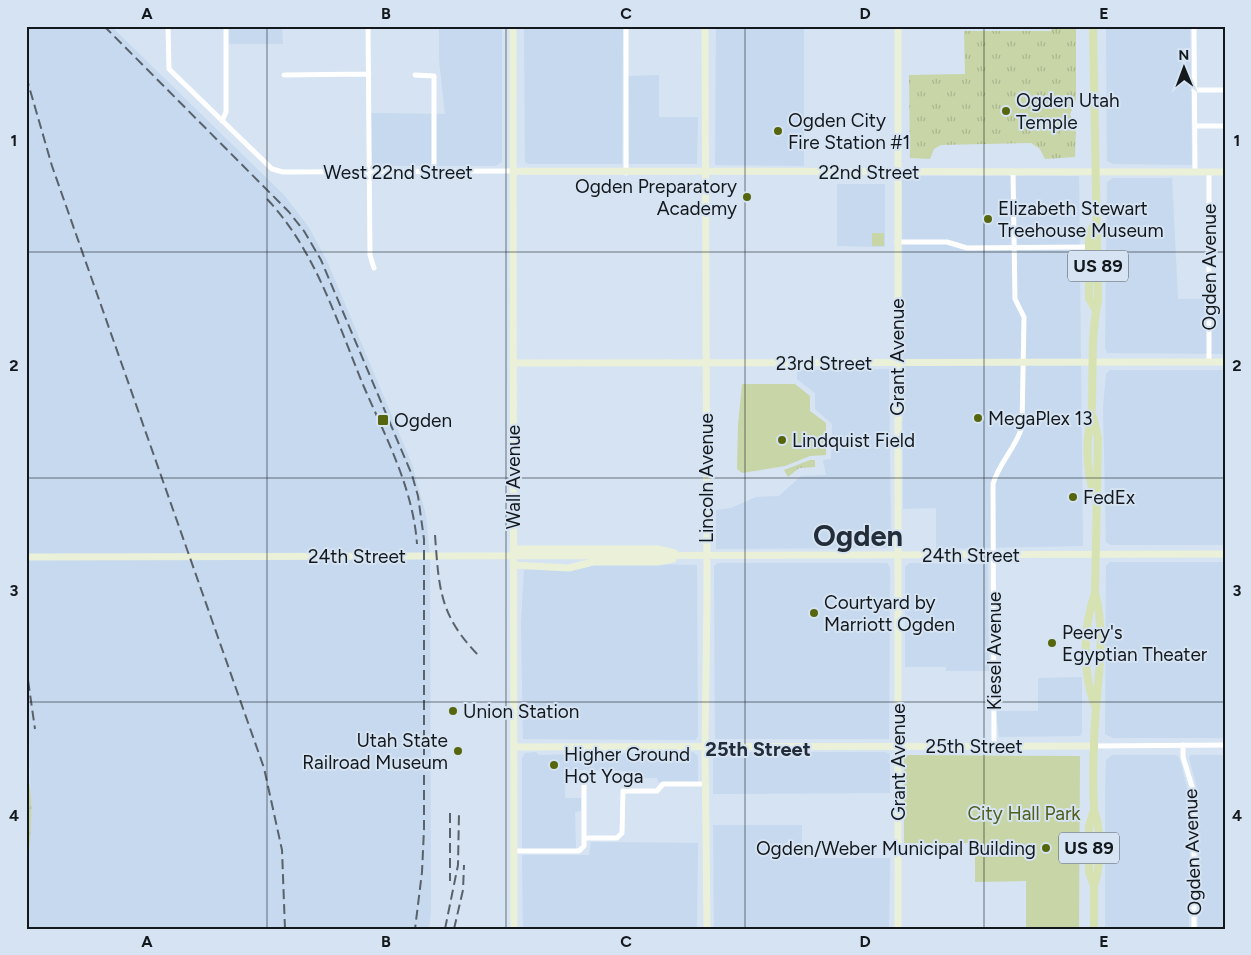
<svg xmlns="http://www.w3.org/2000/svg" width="1251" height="955" viewBox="0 0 1251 955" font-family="Figtree,sans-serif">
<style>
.built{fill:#c6d9ee}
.grass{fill:url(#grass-tufts)}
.forest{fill:url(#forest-firs)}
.park{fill:#c8d5a7}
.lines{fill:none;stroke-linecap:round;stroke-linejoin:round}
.street{stroke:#fff;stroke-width:5}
.secondary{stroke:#ebf1d9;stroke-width:7}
.primary{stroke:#d7e2b3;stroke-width:8}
.rail{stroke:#59616a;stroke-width:2;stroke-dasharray:10 5;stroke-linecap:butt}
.grid{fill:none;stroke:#13181d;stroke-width:1;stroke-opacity:0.55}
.poi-dot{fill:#56660e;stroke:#d5e3f2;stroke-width:2}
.labels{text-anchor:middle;stroke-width:4;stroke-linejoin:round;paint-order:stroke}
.shield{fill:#d5e3f2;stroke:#4d555d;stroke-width:1}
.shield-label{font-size:18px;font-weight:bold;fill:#13181d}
.poi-label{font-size:19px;fill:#13181d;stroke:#d5e3f2;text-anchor:start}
.street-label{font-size:19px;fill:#13181d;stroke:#d5e3f2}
.park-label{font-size:19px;fill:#505e1a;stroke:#d5e3f2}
.neighbourhood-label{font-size:20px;font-weight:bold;fill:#232d39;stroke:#d5e3f2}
.town-label{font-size:29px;font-weight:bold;fill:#232d39;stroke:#d5e3f2}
.neatline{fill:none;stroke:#13181d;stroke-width:2}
.grid-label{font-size:16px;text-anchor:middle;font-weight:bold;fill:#13181d}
</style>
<defs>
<pattern id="grass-tufts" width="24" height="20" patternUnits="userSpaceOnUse" patternTransform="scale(1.25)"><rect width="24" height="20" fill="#c8d5a7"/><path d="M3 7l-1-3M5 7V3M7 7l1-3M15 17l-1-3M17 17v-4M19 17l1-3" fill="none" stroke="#abb68f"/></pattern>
<pattern id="forest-firs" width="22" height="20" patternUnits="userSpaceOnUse" patternTransform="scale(1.25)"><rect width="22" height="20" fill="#c8d5a7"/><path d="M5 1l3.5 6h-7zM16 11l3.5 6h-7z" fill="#abb68f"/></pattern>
</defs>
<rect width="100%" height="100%" fill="#d5e3f2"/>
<path class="built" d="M26,26H111L284,195L308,226L327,261L412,464L426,515L430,559L431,912L429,929H26L31,808L26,608Z
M228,26H282L283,44H229Z
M439,26H502V162L495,166H371V113L445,114L439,60Z
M524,26H623L622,164H528L525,162Z
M716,26H804V166L715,165Z
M1106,26H1190L1192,165L1113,164L1107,161Z
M659,75V117H698L697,164H629L628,76Z
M902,176H1079L1083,546L936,549V508L903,509Z
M1113,178H1172L1178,299H1207V310H1225V354L1107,353L1105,348L1107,186V182Z
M837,184H885V247L837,246Z
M889,369L891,548L716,549V510L731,508L756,497L779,496L801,476L826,475L823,460L831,459L832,424L815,409V393L797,379V370Z
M1110,370H1225V545H1111L1106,542L1103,408L1106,374Z
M1110,562H1225V738H1113L1105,734L1106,566Z
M887,563L890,567L889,739H715L714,566L718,563Z
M910,563L988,564L989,671H946V667H905V567Z
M597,564L697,565L698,736L695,740L523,739L521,623L524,570Z
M1082,677V733L1080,736L999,737L996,711H1038V678Z
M536,752L539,755L693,752L698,756V782H658L657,778H633V771L565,770V798H581V811L575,812L576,849H522V758L525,753Z
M717,752H885L890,755V793L713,794V756Z
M1112,755H1176L1179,757L1190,799L1189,929H1108L1105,926V787L1106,760Z
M1191,755H1225V929H1199L1198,927V791L1189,758Z
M713,825H802V858H890L889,929H714Z
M591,842L698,843L697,928L523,929L522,855H589Z"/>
<path class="grass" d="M1051,26H1076V100L1070,114L1076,130L1075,157L1045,159L1040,149L1031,143L941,145L934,149L930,159L910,158L909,75L965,74L964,31H1051Z
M810,460H815V467L799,468L788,477L784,470Z"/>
<path class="forest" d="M26,776C37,790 28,867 26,887Z"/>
<path class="park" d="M872,233H884V246H872Z
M742,384H795L810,396V411L826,423V455L810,456L785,466L742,473L737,469L738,425Z
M904,755L1080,756L1079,929H1026V881L975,882V843H904Z"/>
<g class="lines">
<path class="street" d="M168,26L169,69L272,169L283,172L513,171
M368,26L370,255L374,268
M1194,26L1195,172
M284,75L369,74
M415,75L434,76V171
M1194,90H1225
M222,121L226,112V26
M1195,126H1225
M1209,172V362
M626,173V26
M897,242H947L967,248L1089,247
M1183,745V757L1194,793V929
M994,746L993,484C999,462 1017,447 1022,426L1024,317L1015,299L1013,172
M1094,746L1225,745
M584,838V773
M514,851H579L584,846V838H617L622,833L623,791H657L663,784H705"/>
<path class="secondary" d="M513,26L514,929
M705,26L707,596L705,747L707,929
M513,171L1225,172
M513,363L1225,362
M513,549H658L675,553
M26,557L1225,554
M513,565L569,568L593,562H658L673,559
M514,747L1094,746
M898,929V26"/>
<path class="primary" d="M1093,26L1098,300C1091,334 1093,369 1092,404C1092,416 1089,426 1088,438C1086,459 1089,479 1095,499
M1095,309L1089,298V234L1095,223
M1093,417L1098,438L1095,593C1108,639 1094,698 1094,746C1093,766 1093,787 1094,807C1094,813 1097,819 1098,826C1101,845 1100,868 1094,886
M1095,706C1082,672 1083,627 1095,593
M1094,810L1089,826V872L1094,886V929"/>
<path class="rail" d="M104,26L289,212L304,231L321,260L412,475L418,496L424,539V829L422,872L415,929
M26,76L52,166L264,768L282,850L285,929
M267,199C316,251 337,322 364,387C386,438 413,488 417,544
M435,535C439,588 439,615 479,656
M26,666L35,729
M450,813V881
M445,929L458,865L459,813
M454,929L463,890L464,865"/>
</g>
<path class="grid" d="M267,26V929M506,26V929M745,26V929M984,26V929M26,252H1225M26,478H1225M26,702H1225"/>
<g class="poi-dot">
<circle cx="1006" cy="111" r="5"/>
<circle cx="778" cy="131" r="5"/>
<circle cx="747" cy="197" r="5"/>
<circle cx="988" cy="219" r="5"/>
<circle cx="978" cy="418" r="5"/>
<rect x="377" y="414" width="12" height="12" rx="2.5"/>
<circle cx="782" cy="440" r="5"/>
<circle cx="1073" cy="497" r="5"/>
<circle cx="814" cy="613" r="5"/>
<circle cx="1052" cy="643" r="5"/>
<circle cx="453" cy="711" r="5"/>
<circle cx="458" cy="751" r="5"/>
<circle cx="554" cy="765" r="5"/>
<circle cx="1046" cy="848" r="5"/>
</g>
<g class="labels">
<g class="shield">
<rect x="1068" y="250.5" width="60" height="31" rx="4"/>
<rect x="1059" y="832.5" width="60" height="31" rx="4"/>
</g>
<g class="shield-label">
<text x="1098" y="272">US 89</text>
<text x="1089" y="854">US 89</text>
</g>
<g class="poi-label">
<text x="1016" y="107">Ogden Utah<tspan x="1016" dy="22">Temple</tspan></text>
<text x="788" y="127">Ogden City<tspan x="788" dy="22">Fire Station #1</tspan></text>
<text x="737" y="193" text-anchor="end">Ogden Preparatory<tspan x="737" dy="22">Academy</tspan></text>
<text x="998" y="215">Elizabeth Stewart<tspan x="998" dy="22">Treehouse Museum</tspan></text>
<text x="988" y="425">MegaPlex 13</text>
<text x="394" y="427">Ogden</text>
<text x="792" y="447">Lindquist Field</text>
<text x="1083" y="504">FedEx</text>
<text x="824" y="609">Courtyard by<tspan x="824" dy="22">Marriott Ogden</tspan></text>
<text x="1062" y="639">Peery's<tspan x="1062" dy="22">Egyptian Theater</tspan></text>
<text x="463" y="718">Union Station</text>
<text x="448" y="747" text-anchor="end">Utah State<tspan x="448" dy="22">Railroad Museum</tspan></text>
<text x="564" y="761">Higher Ground<tspan x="564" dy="22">Hot Yoga</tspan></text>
<text x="1036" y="855" text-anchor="end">Ogden/Weber Municipal Building</text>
</g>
<g class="street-label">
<text x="398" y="179">West 22nd Street</text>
<text x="869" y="179">22nd Street</text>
<text transform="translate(1209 267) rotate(-90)" y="7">Ogden Avenue</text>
<text transform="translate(897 357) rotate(-90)" y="7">Grant Avenue</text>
<text x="824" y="370">23rd Street</text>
<text transform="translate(513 477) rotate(-90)" y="7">Wall Avenue</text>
<text transform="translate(706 478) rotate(-90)" y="7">Lincoln Avenue</text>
<text x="971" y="562">24th Street</text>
<text x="357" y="563">24th Street</text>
<text transform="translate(994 651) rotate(-90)" y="7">Kiesel Avenue</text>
<text x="974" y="753">25th Street</text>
<text transform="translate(898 762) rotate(-90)" y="7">Grant Avenue</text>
<text transform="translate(1192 852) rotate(-92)" y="7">Ogden Avenue</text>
</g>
<g class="park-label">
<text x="1024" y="820">City Hall Park</text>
</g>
<g class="neighbourhood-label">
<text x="758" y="756">25th Street</text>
</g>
<g class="town-label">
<text x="858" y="546">Ogden</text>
</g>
</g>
<rect width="1251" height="955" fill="none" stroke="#d5e3f2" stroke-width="55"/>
<g transform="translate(1184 68) rotate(359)" stroke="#d5e3f2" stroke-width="4" paint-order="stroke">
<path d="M0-4L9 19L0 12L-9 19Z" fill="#13181d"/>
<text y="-8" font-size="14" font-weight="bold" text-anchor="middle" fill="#13181d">N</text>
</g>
<rect x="28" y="28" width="1196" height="900" class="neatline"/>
<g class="grid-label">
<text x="147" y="19">A</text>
<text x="386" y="19">B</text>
<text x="626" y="19">C</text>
<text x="865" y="19">D</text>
<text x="1104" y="19">E</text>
<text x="14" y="146">1</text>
<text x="1237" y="146">1</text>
<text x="14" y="371">2</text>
<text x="1237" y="371">2</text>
<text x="14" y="596">3</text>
<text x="1237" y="596">3</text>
<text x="14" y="821">4</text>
<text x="1237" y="821">4</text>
<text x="147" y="947">A</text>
<text x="386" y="947">B</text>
<text x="626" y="947">C</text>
<text x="865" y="947">D</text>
<text x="1104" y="947">E</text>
</g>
</svg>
